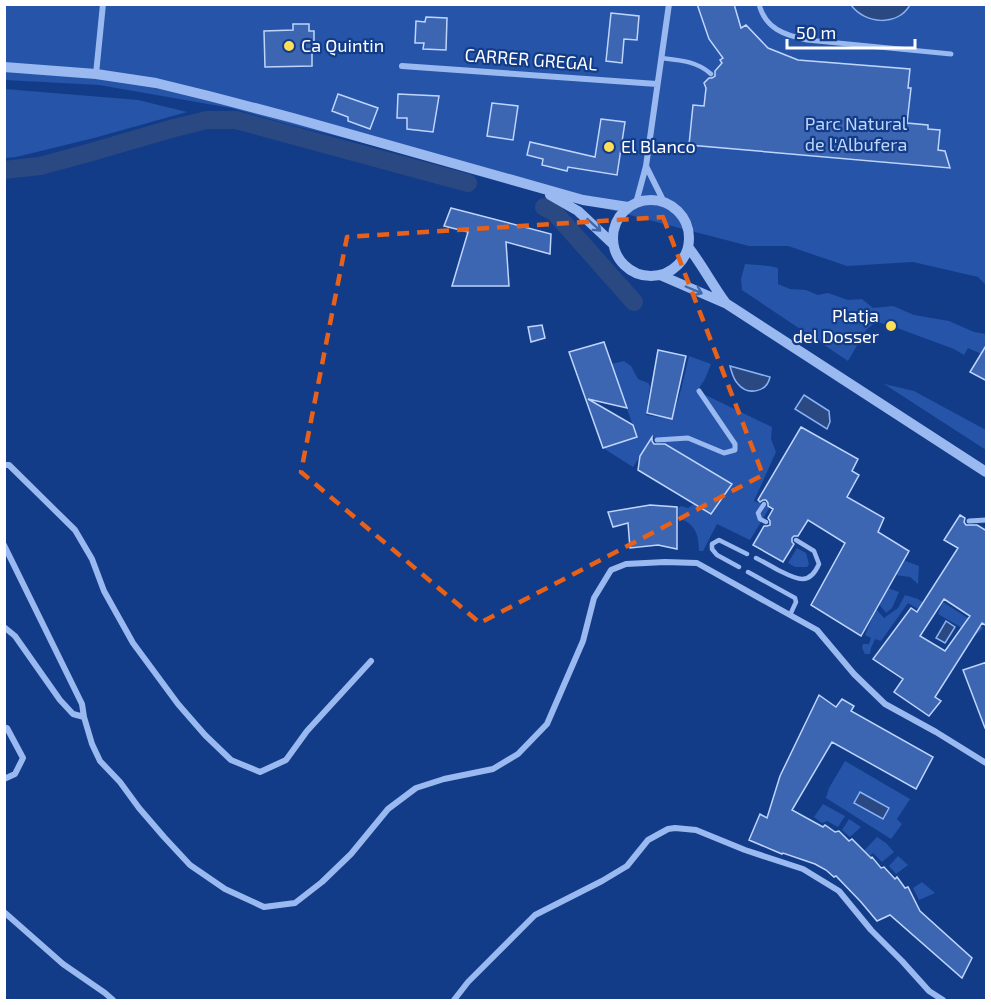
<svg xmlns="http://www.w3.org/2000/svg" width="991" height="1005" viewBox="0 0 991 1005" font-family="'Exo 2',sans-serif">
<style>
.green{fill:#2554a8}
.water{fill:#2a4982;stroke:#8ab2f3;stroke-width:1.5}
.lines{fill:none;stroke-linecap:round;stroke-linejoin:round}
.canal{stroke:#2a4982;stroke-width:18}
.building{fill:#3c66b2;stroke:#bfd5fc;stroke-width:1.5;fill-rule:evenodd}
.service{stroke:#99b9f0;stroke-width:4.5}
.pedestrian{stroke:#99b9f0;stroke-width:5}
.minor{stroke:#99b9f0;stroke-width:6}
.tertiary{stroke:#99b9f0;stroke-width:10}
.oneway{stroke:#4268ac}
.marked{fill:none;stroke:#e96118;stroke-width:4.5;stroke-dasharray:12 8;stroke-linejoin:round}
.poi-dot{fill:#ffdd57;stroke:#133c88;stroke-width:2}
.labels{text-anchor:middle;stroke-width:4.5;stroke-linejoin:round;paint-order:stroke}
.poi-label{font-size:18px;fill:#fff;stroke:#133c88;text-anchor:start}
.street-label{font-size:18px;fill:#fff;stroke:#133c88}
.park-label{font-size:18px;fill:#bfd5fc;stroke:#133c88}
</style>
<rect width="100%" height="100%" fill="#133c88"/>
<path class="green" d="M4,5H986V285L978,277L913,262L847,266L788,246H749L549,194L472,170L292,125L231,108L99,85L5,80Z
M5,89L138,100L187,112L94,138L16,157L5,158Z
M745,264L769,266L778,268V284L790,289L806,290L818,295L828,293L848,300L862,299L873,308L893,306L914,315L949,321L974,332L986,334V356L968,348L964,355L954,349L889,325L876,322L866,330L848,361L742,290L741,279Z
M689,356L711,364L705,379L697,391L772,427L771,439L776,452L754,501L770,507L750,540L717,524L703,551H699C699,536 695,522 679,519L678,508L681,506L688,508L694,504L711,514L731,484L653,437L633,467L603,448L637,437L611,364L624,361L631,366L638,379L648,383L650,386L646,415L672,419L681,390Z
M884,384L914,391L986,430V450Z
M797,548L806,553L809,564L807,567H795L788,563Z
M903,560L919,566L918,584L910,577L895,575Z
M888,588L899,592L892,608L886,613L879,604Z
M905,595L918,599L924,603L923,612L908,603L881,641L875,639L871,648L870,654H865L862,648L863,644H869L871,638L865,635L876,609L884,618L898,608Z
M943,602L983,628L971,640L959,632L962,628L938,614Z
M845,761L910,799L897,819L902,824L891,839L826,798L829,788Z
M823,804L845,816L838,827L827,821L822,823L814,817Z
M849,819L861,827L850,837L842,830Z
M877,837L886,843L894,852L882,862L873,853L842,883L837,879Z
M898,856L908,865L896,874L889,866Z
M922,882L935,893L919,900L913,888Z"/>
<path class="water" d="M851,5H910C897,27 865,24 851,5Z
M730,366L770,377C767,392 748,396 738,384C733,379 732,373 730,366Z
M804,395L829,411L830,422L827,429L795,409Z
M946,621L955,627L945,643L936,638Z
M860,792L889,808L883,819L854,803Z"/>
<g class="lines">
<path class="canal" d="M4,170L40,166L88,153L174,128L207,120H236L468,183
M544,207L554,212L634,302"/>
</g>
<path class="building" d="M697,4H734L741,28L746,25L768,48L798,60L910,69L908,88H911L907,123L928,125V129L940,130L938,150L945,151L950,168L689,145L693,105L704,106L706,88L704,83L709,78H712L715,76V71L722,63L720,60L723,58L709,39Z
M611,13L639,16L637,40L624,39L622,63L606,61Z
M426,17L447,18L446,50L423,49L424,43H415L416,21L425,22Z
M293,24H309V31H314V46H312V66L265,67L264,31L293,30Z
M338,94L378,108L370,129L348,121V117L332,111Z
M398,94L439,96L433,132L407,129V118H397Z
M492,103L518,106L513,140L487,136Z
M601,119L625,122L617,175L568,167L567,171L542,165L543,159L527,155L530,142L595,157Z
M451,208L551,234L550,254L506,242L509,286H452L468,232L444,226Z
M542,325L545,338L531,342L528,327Z
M604,342L627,408L588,399L633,425L637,437L603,448L569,352Z
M987,344V381L970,372Z
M658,350L686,356L672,419L647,413Z
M801,427L858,459L852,471L859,475L847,497L884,518L878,532L909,551L861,636L811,605L845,543L808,520L798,536H794L792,538V542L794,544L783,562L753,545L764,526H767L770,525V521L768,518L773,509L768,506V503L766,500H763L760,502L758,500Z
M652,437V441L654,444H665L732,484L711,514L638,470L640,456Z
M650,505L677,507V549L658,545L630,548L628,523L613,527L608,512Z
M960,515L965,518L964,522L966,525H977L987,531V626L982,623L935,697L941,701L929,716L894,692L903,679L873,659L911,608L917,612L958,548L944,540ZM944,599L970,616L945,651L920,636Z
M987,662V727L985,728L963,670Z
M819,695L836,707L842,699L854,706L851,711L933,757L916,789L832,742L792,810L823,827L825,825L835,832L839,831L849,841L852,839L871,858L872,857L881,868L884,867L895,879L897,877L905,888L908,887L920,911L972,958L962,978L890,915L877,921L861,902L836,876L834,877L826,870L815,864L783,853L782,854L749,840L760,814L767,818L780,776Z"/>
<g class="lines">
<path class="service" d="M661,58C679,60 697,61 711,74
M764,504L758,513L760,519L766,522
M756,558C764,562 771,566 778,570C796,579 809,587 819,564L814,551L796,540
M739,567L717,555L712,549V544L719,540L747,554
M748,572L795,598L796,602L790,615"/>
<path class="pedestrian" d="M759,4C765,29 785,35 807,40L951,54
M657,440L688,438L724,453L735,450V444L699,391
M969,521L986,520"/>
<path class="minor" d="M402,66L657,84
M96,74L103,4
M646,166L664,202
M636,203L646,166L669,4
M4,465H9L75,530L92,559L104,591L133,643L178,704L205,735L231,760L260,772L286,760L307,731L371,661
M4,545L82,704L84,717L92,744L100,761L120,782L139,808L164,837L190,865L225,889L264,907L295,903L322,882L351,854L388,809L416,788L444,779L493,769L518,754L547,724L583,641L594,598L611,570L626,564L665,562L697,563L790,615L817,630L854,674L885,704L936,732L986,763
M4,627L15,636L60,700L73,714L84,717
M4,727L7,728L23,758L15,774L4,779
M4,912L63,964L105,993L113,1000
M454,1000L468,982L535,915L602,881L627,866L648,840L668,829L675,828L696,830L745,850L803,869L839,891L871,930L902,961L929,991L943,1000"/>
<path class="tertiary" d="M4,67L96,74L156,83L209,96L293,118L583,200L628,207
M550,195L578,211L613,244
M613 238a38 38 0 1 1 76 0a38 38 0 1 1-76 0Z
M689,248C702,265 712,284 725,302
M660,275L727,304L986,472"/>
</g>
<defs><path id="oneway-shaft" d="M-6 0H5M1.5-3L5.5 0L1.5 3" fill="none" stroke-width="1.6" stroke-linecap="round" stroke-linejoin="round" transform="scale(1.5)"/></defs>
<g class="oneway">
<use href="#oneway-shaft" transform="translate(594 225) rotate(42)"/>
<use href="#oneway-shaft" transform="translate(694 290) rotate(23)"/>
</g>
<path class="marked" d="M663,217L763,475L480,623L301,472L347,237Z"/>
<g class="poi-dot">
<circle cx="289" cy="46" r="6"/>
<circle cx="609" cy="147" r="6"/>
<circle cx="891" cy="326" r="6"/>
</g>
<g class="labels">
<g class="poi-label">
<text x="301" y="52">Ca Quintin</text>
<text x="621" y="153">El Blanco</text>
<text x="879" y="322" text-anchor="end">Platja<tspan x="879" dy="21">del Dosser</tspan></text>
</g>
<g class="street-label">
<text transform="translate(531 60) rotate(4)" y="6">CARRER GREGAL</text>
</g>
<g class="park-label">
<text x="856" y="130">Parc Natural<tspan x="856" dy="21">de l'Albufera</tspan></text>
</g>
</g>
<rect width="991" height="1005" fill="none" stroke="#ffffff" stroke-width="12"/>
<path d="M787 39v9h128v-9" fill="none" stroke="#ffffff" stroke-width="3"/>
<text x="796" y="39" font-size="18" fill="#ffffff" stroke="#133c88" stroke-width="4.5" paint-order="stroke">50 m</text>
</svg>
